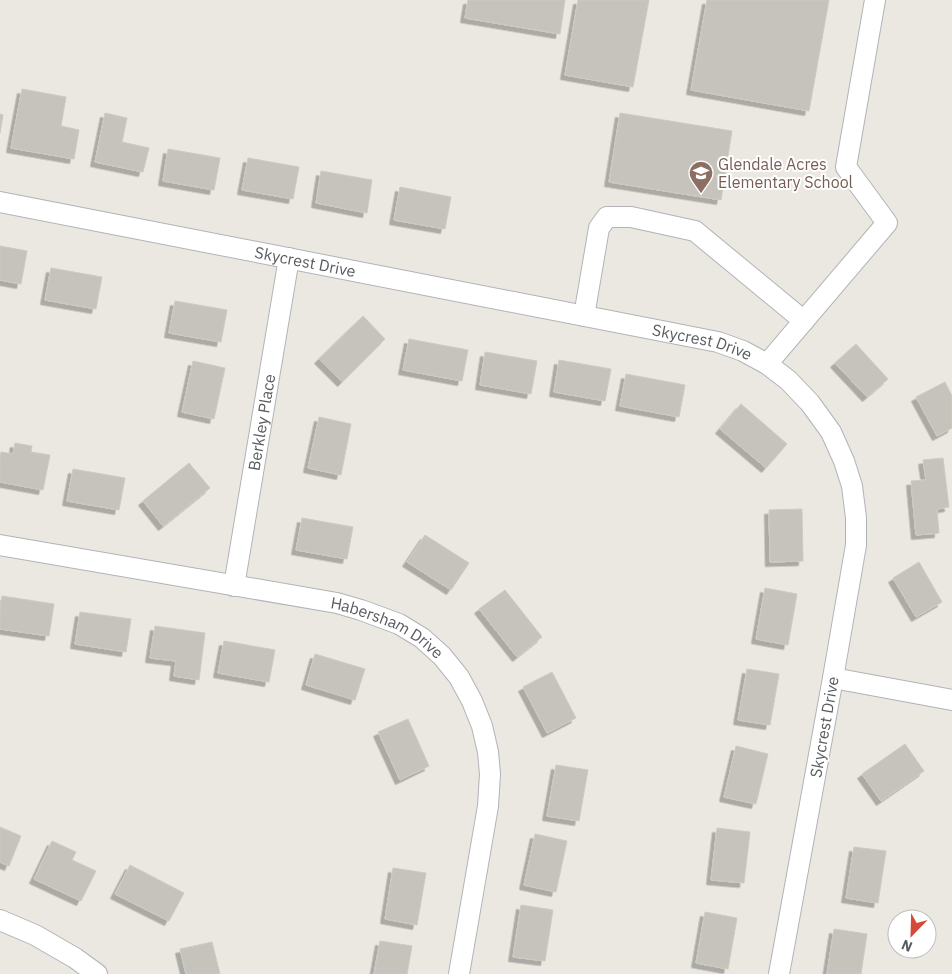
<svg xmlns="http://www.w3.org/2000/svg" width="952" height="974" viewBox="0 0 952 974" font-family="'IBM Plex Sans',sans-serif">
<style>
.building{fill:#c6c3bd;stroke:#cecabf;filter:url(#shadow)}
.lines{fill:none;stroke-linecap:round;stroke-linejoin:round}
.minor-casing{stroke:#b1b3b7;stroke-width:22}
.minor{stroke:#fff;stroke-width:20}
.labels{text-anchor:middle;stroke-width:4;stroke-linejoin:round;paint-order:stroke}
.education-label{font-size:16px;fill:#785e54;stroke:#fff;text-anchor:start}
.street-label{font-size:16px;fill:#595c5f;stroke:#fff}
</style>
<defs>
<filter id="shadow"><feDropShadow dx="-4.5" dy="4.5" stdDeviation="0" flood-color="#0004"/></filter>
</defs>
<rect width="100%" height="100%" fill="#eae8e0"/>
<path class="building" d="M468,0H565L560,34L465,18Z
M578,0H649L633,87L565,75Z
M707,0H829L809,111L691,90Z
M22,89L66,97L61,126L79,130L74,159L11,148Z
M105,113L127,118L122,142L149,148L143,172L95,162Z
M620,113L732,131L721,200L609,182Z
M0,114L3,115L0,133Z
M168,149L220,158L214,190L163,181Z
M248,158L299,167L293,199L242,190Z
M321,171L372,180L367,213L316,203Z
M400,187L451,197L445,229L394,220Z
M0,246L27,251L21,284L0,280Z
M51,268L102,277L96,309L45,300Z
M175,301L227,310L221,342L169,333Z
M363,316L385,339L342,382L319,359Z
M409,339L468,350L462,381L403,370Z
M856,344L888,379L867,397L835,363Z
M485,352L537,361L531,394L480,385Z
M559,360L611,369L605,401L554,392Z
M193,361L225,368L214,419L182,412Z
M626,374L685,385L679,417L620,406Z
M945,382L952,396V428L937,436L916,397Z
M741,404L787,444L766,468L720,429Z
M319,417L351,424L341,475L308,468Z
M15,443L32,446L31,452L50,455L43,490L0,482V458L1,452L13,454Z
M943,458L949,507L937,509L939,533L916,535L911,481L926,480L923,460Z
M189,463L210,488L163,526L143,501Z
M73,469L125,478L119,510L67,501Z
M802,509L803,561L770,562L769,510Z
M302,518L353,527L347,559L296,550Z
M425,535L469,563L451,590L407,562Z
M919,562L942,602L916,617L893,578Z
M765,588L797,594L788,645L756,639Z
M505,590L542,637L517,657L479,609Z
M2,596L54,604L49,636L0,629V613Z
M80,612L131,619L126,652L75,644Z
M155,626L205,633L199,680L174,676L176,661L150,658Z
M224,641L275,650L269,682L218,673Z
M315,654L365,669L355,700L306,685Z
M747,669L779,674L770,725L738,720Z
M552,672L576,718L547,733L523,687Z
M408,719L429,766L400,780L378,732Z
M905,744L924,771L881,801L862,774Z
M736,746L768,754L756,804L724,797Z
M556,765L588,770L579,821L547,816Z
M0,827L21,836L9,866L0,862Z
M717,828L750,832L744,883L711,880Z
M535,834L567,841L556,892L524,885Z
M52,841L76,852L72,860L96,871L81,901L34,879Z
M854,847L886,851L878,903L846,898Z
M130,865L184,893L169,921L115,894Z
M393,868L426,873L417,925L385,919Z
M521,905L553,910L545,961L513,957Z
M705,912L737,918L728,969L696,963Z
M834,929L867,934L861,974H827Z
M380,941L412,946L407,974H374Z
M212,942L220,974H186L180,949Z"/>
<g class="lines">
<defs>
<g id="minor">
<path id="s1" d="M0,202L718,342L743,351L767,364L788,380L810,403L831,432L844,461L852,486L856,518V545L833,678L779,974"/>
<path d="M584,316L599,228L607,217H631L695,231L804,321"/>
<path d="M767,364L887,223L846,167L875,0"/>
<path id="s2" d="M0,545L337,603L361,610L399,624L422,638L442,656L459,677L472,701L482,726L488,752L490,774L488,806L459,974"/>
<path id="s3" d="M234,586L289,258"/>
<path d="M833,678L952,700"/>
<path d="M0,920L35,935L75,958L97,974"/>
</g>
</defs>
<use href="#minor" class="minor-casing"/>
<use href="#minor" class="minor"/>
</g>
<defs>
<symbol id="school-pin" viewBox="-11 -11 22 30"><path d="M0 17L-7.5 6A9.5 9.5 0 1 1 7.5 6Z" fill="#8d6e63" stroke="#fff"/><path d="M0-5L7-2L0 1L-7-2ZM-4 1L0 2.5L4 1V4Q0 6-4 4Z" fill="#fff"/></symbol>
</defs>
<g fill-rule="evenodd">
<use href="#school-pin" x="687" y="159" width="28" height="38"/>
</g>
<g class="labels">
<g class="education-label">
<text x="718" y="170">Glendale Acres<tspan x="718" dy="18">Elementary School</tspan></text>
</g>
<g class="street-label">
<text dy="6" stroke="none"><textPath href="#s1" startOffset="311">Skycrest Drive</textPath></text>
<text dy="6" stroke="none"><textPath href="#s1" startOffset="716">Skycrest Drive</textPath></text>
<text dy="6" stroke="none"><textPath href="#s3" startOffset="166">Berkley Place</textPath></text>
<text dy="6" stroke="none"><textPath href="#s2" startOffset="398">Habersham Drive</textPath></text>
<text transform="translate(824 727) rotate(-80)" y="6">Skycrest Drive</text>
</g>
</g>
<g transform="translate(912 934) rotate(203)"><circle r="24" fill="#ffffff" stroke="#bdbebf"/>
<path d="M0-4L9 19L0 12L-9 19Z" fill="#d5493b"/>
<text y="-8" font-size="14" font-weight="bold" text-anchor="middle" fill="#595c5f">N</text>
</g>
</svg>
